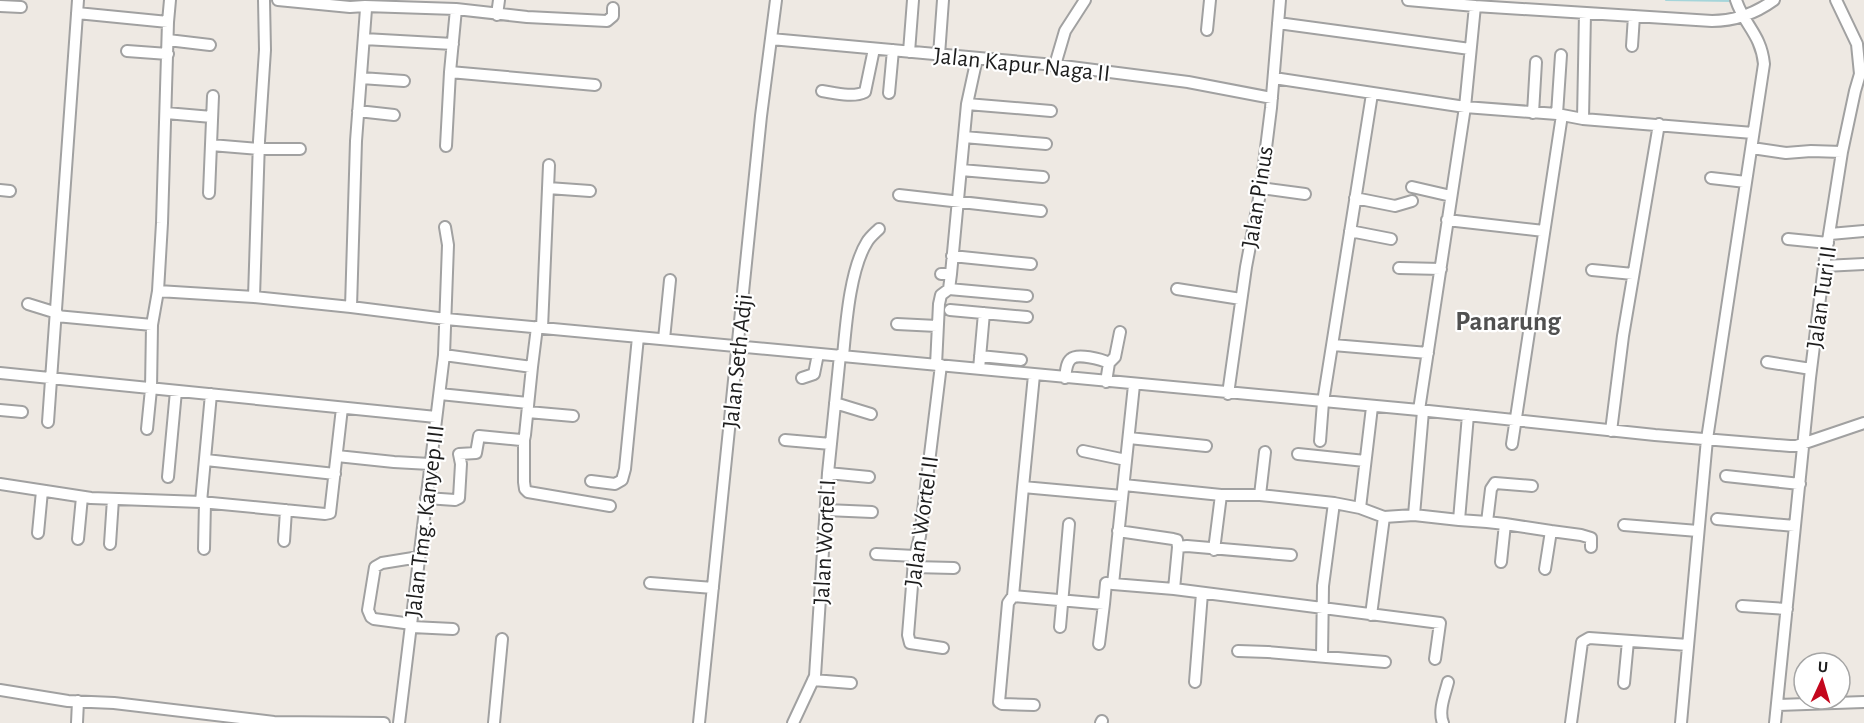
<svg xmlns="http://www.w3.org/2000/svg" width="1864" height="723" viewBox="0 0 1864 723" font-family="'Alegreya Sans',sans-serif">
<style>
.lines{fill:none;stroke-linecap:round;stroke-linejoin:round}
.stream{stroke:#a5d5da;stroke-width:2}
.minor-casing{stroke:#a1a1a1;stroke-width:14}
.minor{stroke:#fff;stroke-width:10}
.labels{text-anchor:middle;stroke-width:4.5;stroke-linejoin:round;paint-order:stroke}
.street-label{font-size:24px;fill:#1d1d1d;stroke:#fff}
.quarter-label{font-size:27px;font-weight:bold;fill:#505050;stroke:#fff}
</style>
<rect width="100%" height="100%" fill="#eee9e3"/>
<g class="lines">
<path class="stream" d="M1666,0L1733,1"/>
<defs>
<path id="minor" d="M278,0L350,7L365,6L366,9L356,141L351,307L446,319L1419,410L1655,435L1790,446H1796L1864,423
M1408,0L1475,6L1712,21C1734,21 1756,13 1774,0
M0,6L21,7
M365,6L456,9L527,17L607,21L613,16V8
M456,9L450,72L595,85
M77,13L168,22
M497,15L499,0
M1278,23L1470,49
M1207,30L1210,0
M364,39L453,44
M771,39L1055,65L1188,82L1272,98
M168,40L210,45
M1632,46L1634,16
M127,51L168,54
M909,52L913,0
M939,55L943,0
M1055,65L1065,31L1085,0
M361,78L404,81
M1274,78L1465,107L1557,114L1583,119L1753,133
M822,91C835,93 853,98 865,92L874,49
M889,93L893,50
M967,104L1051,111
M358,111L394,115
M166,113L212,117
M1533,113L1536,62
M1557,114L1561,55
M1583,119L1585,13
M964,137L1046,144
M211,145L259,149H300
M446,146L450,72
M1752,148L1786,153L1811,151L1842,152
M961,170L1043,177
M1711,178L1746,182
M1412,187L1451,196
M548,188L590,191
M1261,188L1305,194
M0,190L10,191
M209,193L213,96
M899,195L1041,211
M1355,198L1395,206L1412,201
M1447,220L1544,231
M1350,231L1391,239
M1830,234L1864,231
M1788,239L1828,243
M952,256L1031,264
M1824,266L1864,264
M1399,268L1441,269
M1592,270L1633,274
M941,274H951L967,104L977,58
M949,289L1027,296
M1177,289L1241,299
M158,291L254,297L351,307
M254,297L259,141L265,50L264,0
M28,304L57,313
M950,310L1027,317
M56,316L152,325
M897,324L937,326
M542,328L549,165
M664,339L670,280
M1333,345L1428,353
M843,356C846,324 850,269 867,242C870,237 875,233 879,229
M980,356L1021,360
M1767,362L1811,369
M936,365L939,304L941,295L949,289L951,274
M941,365L920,536L914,561L908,635L910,643L943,648
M532,367L537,327
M979,369L984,313
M0,373L436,417
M802,378L814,374L818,354
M1065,378C1066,372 1066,363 1071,359C1077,353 1101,359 1109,363
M1106,382L1109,363L1115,357L1120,332
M211,394L201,502L325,514L330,513L342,408
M440,394L528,403
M1228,394L1246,267L1261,188L1271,108L1280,0
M835,403L871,414
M0,410L22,412
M1419,410L1465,107L1475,6
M1423,411L1414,515L1459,520L1468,415
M528,412L573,416
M48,422L78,0
M147,429L151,389L152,325L158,291L162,223L168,22L170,0
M1611,431L1623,336L1659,124
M1129,438L1206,446
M524,440V482L525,489L528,492L610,506
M785,440L831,444
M1320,441L1323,402L1372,94
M1512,444L1562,115
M1083,451L1126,460
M1298,454L1365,461
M337,456L394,462L430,464
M206,460L335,474
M828,473L869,477
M1726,476L1800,484
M168,477L176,391
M591,481L615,484L622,480L625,469L638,337
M0,484L91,498L201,502
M1124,485L1221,495H1260L1265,452
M1023,487L1034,375
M1260,495L1334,503L1360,508L1372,407
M1122,496L1023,487L1013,596L1104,604L1106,583L1113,584L1134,385
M426,498L455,500L459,498L461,464L459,454L476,453L479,436L521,440H524L525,435L532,367L444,355
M1360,508L1384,517L1414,515
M826,510L872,512
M1717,519L1795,526
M1459,520L1487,522L1491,489L1495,483L1532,486
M1487,522L1505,524L1501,562
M1505,524L1551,531L1545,569
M1624,525L1698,531
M1118,531L1173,539L1177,540L1178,547
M1551,531L1581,535L1591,538V547
M38,533L42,491
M78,539L82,497
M284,541L286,510
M110,544L113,499
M204,549L205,502
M1214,550L1221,495
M876,554L915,556
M913,567L954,568
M650,583L713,588
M1113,584L1174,589L1440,623L1435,659
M1174,589L1178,547L1187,546L1291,555
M1013,596L1008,603L999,702L1002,704L1034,705
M1742,606L1787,609
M1371,615L1384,517
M412,624L374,619L371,617L368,610L375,567L382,563L419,557
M412,627L453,629
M1060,627L1069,524
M1099,644L1104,604
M1238,651L1268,652L1385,662
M1322,656L1323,586L1334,503
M813,680L851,683
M1195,682L1202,593
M1624,683L1628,641
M0,690L68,701L114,703L274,722L384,723
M1777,705L1864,702
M77,723L78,701
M399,723L444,355L448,245L445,227
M494,723L502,639
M699,723L761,116L776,0
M793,723L815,676L828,473L840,355
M1101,723L1102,721
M1443,723C1438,711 1445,694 1448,682
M1571,723L1582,642L1589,638L1688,645
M1681,723L1707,439L1764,64C1761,34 1744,25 1736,0
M1775,723L1810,378L1824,266L1842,152L1855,91L1860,74L1857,44L1836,0"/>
</defs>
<use href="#minor" class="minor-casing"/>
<use href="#minor" class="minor"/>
</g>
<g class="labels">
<g class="street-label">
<text transform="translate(1022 64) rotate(6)" y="8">Jalan Kapur Naga II</text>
<text transform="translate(1257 197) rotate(-81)" y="8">Jalan Pinus</text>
<text transform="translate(1821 297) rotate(-82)" y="8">Jalan Turi II</text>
<text transform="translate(737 361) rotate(-84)" y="8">Jalan Seth Adji</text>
<text transform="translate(424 521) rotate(-83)" y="8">Jalan Tmg. Kanyep III</text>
<text transform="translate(921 521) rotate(-82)" y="8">Jalan Wortel II</text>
<text transform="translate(824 542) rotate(-87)" y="8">Jalan Wortel I</text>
</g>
<g class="quarter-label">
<text x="1508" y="330">Panarung</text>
</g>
</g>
<g transform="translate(1822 681) rotate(4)"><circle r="28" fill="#ffffff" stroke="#a5a5a5" stroke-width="1.5"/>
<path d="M0-4.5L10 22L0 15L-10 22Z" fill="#c4071d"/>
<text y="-9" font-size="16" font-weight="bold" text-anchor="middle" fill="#1d1d1d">U</text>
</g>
</svg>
